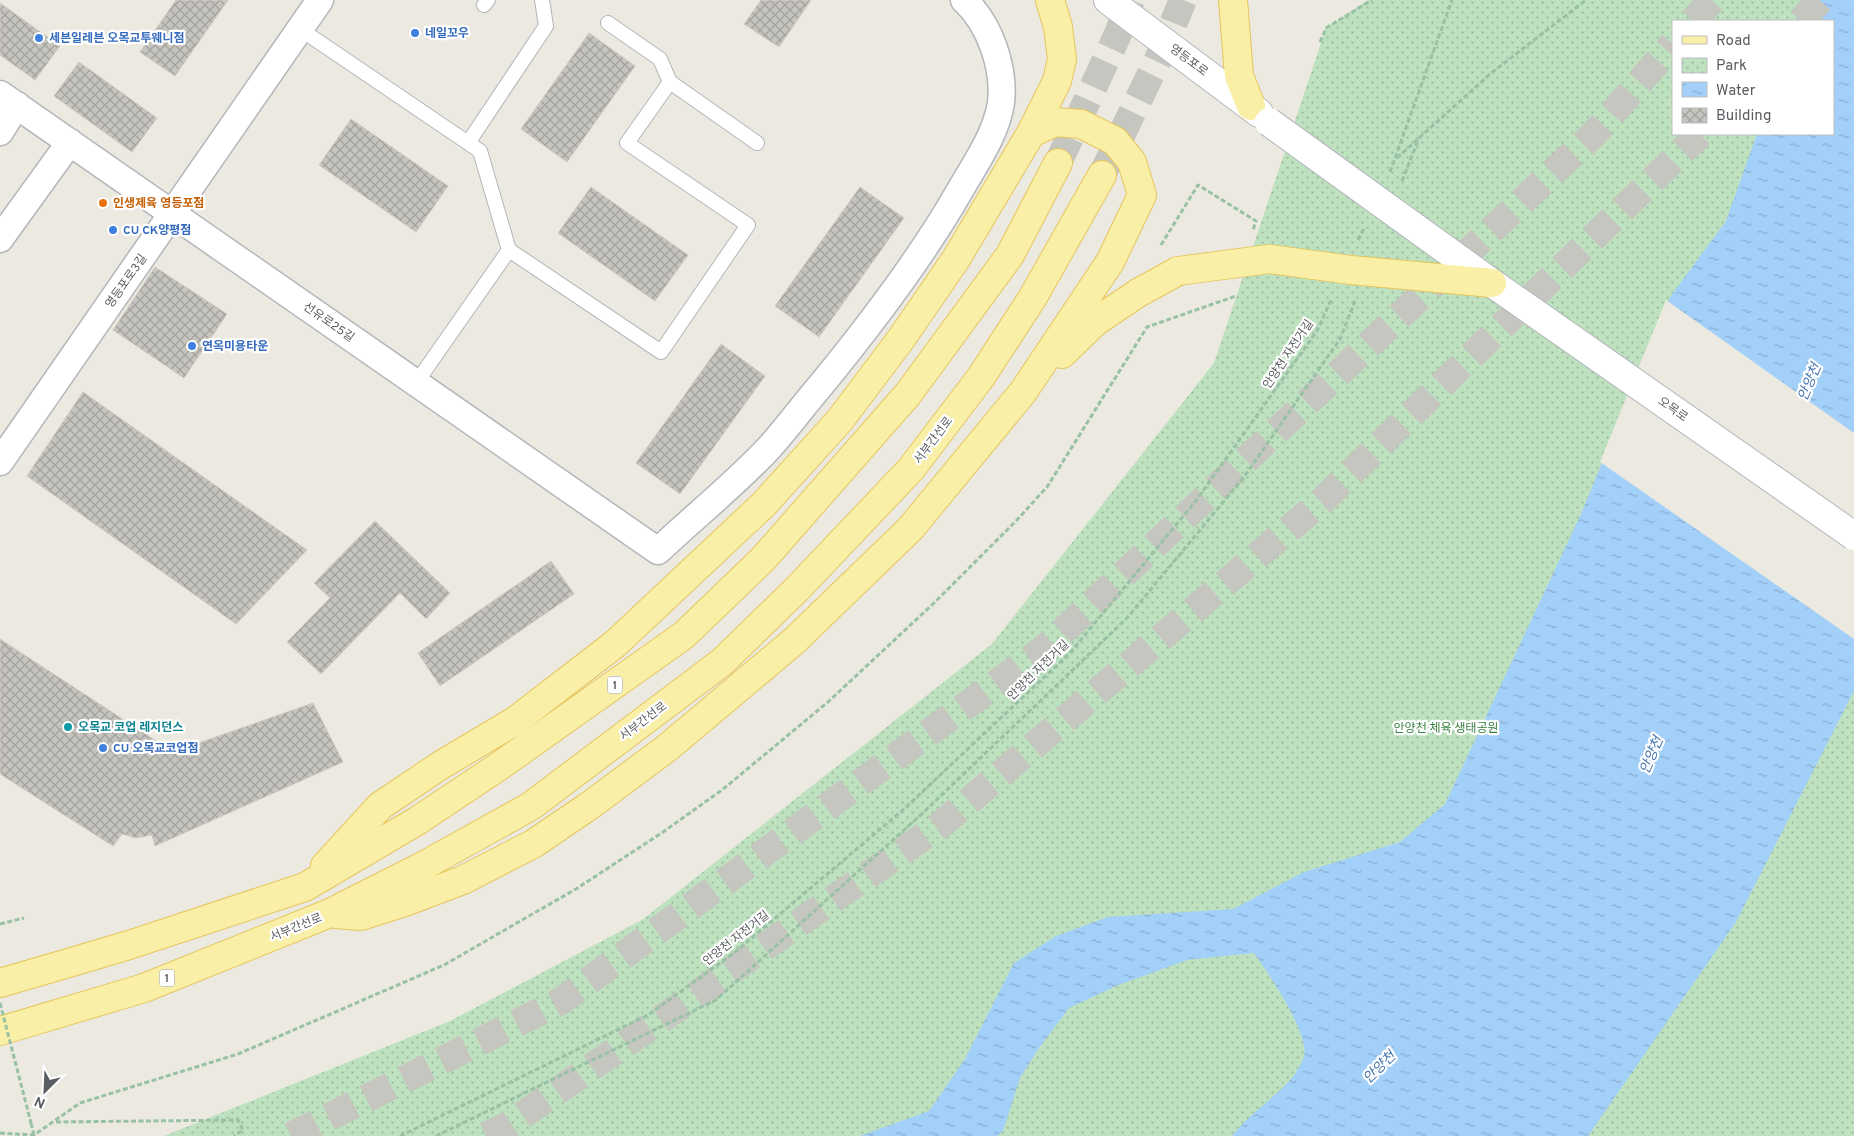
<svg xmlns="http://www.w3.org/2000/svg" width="1854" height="1136" viewBox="0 0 1854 1136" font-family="Overpass,'Noto Sans KR',sans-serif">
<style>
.park{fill:url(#park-dots);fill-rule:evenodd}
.water{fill:url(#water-ripples)}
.pier{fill:#ebe9e0}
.building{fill:url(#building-cross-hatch);stroke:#cfcbbf}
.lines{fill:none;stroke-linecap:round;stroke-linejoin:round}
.primary-tunnel{stroke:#c6c6c0;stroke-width:28;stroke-dasharray:28 14;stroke-linecap:butt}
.trunk-tunnel{stroke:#c6c6c0;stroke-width:28;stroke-dasharray:28 14;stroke-linecap:butt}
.service-casing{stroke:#b3b6ba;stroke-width:16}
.minor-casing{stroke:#b3b6ba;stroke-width:29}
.secondary-casing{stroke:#b4b7bc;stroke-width:30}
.primary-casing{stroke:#e7c65d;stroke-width:30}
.path{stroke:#98c1a5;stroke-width:3;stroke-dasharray:5 2.5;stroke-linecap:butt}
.service{stroke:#fff;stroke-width:14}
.minor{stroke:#fff;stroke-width:26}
.secondary{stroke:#fff;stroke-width:28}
.primary{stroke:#f9efa7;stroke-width:28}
.secondary-bridge-casing{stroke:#b4b7bc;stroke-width:30;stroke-linecap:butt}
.primary-bridge-casing{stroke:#e7c65d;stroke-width:30;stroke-linecap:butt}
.path-bridge{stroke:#98c1a5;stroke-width:3;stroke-dasharray:5 2.5;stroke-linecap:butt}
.secondary-bridge{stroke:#fff;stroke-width:28}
.primary-bridge{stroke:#f9efa7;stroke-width:28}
.shop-dot{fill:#3f7fe0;stroke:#fff;stroke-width:2}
.food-dot{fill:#e8710a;stroke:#fff;stroke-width:2}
.culture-dot{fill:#0f9aa8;stroke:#fff;stroke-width:2}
.labels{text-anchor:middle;stroke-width:4.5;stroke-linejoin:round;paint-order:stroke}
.shield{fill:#fff;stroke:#8b8d90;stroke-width:1}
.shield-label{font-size:11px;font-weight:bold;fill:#595c60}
.shop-label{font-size:12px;font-weight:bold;fill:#366cbe;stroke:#fff;text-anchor:start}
.street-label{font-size:12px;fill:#595c60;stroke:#fff}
.food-label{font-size:12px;font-weight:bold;fill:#c56008;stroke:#fff;text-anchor:start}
.culture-label{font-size:12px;font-weight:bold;fill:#0d838f;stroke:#fff;text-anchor:start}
.park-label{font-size:12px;fill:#397f3f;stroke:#fff}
.water-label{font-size:14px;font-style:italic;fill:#4576b1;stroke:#fff}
</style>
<defs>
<pattern id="park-dots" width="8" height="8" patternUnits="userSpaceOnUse" patternTransform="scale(1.25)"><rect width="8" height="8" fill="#bee1bf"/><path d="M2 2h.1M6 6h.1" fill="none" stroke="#9dba9f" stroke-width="1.8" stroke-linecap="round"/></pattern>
<pattern id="water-ripples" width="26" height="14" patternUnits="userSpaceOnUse" patternTransform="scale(1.25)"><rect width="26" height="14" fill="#a3d0f9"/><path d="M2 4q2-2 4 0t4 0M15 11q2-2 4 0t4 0" fill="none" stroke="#88accd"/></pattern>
<pattern id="building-cross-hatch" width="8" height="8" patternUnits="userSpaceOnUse" patternTransform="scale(1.25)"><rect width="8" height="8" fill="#c6c4be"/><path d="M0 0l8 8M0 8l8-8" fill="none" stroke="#a4a29e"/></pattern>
</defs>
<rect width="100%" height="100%" fill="#ebe9e0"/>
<path class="park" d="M1368,0H1854V1136H164L448,1022L642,920L992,644L1214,363L1326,28ZM1673,21H1833V134H1673Z"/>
<path class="water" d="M1804,0H1854V691L1736,922L1588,1136H1232C1249,1114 1272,1100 1290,1080C1295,1075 1302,1063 1304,1056C1309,1032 1268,973 1254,953L1187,960L1116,986L1069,1008L1039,1048L1020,1078L1003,1131L997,1136H860L929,1111L965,1059L1014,963L1056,936L1108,917L1233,909L1304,872L1400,842L1445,804L1581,514L1670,297L1726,221L1757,134H1833V21H1797Z"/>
<path class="pier" d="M1666,300L1854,433V639L1600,462Z"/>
<path class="building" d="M176,0H228L175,76L140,52Z
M761,0H811L779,47L744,24Z
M0,3L60,46L35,80L0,55Z
M589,33L635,66L567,162L521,129Z
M79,62L157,118L132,152L54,96Z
M351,119L448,186L416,232L319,165Z
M591,187L688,255L655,301L558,233Z
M860,187L904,218L819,337L775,306Z
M155,267L227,314L184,378L113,330Z
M721,344L765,376L680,494L636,463Z
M83,392L307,550L236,624L27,476Z
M375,521L450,593L426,619L400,593L321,674L287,642L330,598L314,583Z
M551,561L574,594L440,686L418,653Z
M0,639L173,752L313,703L343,762L155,846L152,835L136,838L122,834L113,846L0,774Z"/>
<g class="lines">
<path class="primary-tunnel" d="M1058,163L1118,34L1131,0
M1102,175L1161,53L1183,0"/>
<path class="trunk-tunnel" d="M1693,21L1712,0
M1801,21L1820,0
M291,1136L561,1001L1045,648L1595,133L1673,44
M486,1136L507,1126L943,823L1322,501L1700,134"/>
<defs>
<path id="service" d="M484,5L488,0
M608,23L660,59L670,82L757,143
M300,29L480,151L509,250L416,383
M468,143L546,26L542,0
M509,250L661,352L748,225L627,143L670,82"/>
<path id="minor" d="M0,94L658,551C694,517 734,485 768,449C787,428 803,406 821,385C871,324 920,260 959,192C975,164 996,135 1001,103C1005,68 990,24 964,0
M0,132L17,105
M0,239L70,142
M0,462L320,0"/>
<path id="secondary" d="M1108,0L1259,113"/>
<path id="primary" d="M1233,0L1239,76L1251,106
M1062,354L1095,322L1138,293L1178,271
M325,866L380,806L441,765L515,721L615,644L764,504L840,420L901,339L956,259L1031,133L1057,81L1062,59L1058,27L1050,0
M336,914L361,916L405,902L463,880L533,844L589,806L667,748L793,642L910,529L1023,392L1110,262L1142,195L1132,162L1115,141L1081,124L1055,122L1031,133
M0,983L126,946L305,887L417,821L498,767L684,635L763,559L908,394L1010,255L1058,163
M0,1031L144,988L330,913L423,866L531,806L722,662L797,589L911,469L981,377L1033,297L1102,175"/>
</defs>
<use href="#service" class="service-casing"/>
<use href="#minor" class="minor-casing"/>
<use href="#secondary" class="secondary-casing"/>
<use href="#primary" class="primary-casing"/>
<path class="path" d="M1320,42L1326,28L1372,0
M1397,158L1490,74L1586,0
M1390,172L1452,0
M1402,181L1419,138
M1358,240L1364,228
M1161,245L1198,185L1256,221L1253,230
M0,924L24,918
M56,1122L238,1120L243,1130L234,1136
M31,1123L34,1135
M0,1133L34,1135L80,1103L238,1054L444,965L576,889L663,832L722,790L828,702L934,603L1016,521L1047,487L1147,327L1236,296
M400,1136L648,1015L734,953L904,809L1070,653L1195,502L1317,331L1332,298
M436,1136L716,1000L925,811L1127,618L1244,477L1340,339L1355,301"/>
<use href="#service" class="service"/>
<use href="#minor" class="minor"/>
<use href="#secondary" class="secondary"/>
<use href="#primary" class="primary"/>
<defs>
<path id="secondary-bridge" d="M1269,122L1492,283L1854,536"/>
<path id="primary-bridge" d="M1178,271L1269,259L1351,270L1492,283"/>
</defs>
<use href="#secondary-bridge" class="secondary-bridge-casing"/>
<use href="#primary-bridge" class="primary-bridge-casing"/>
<path class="path-bridge" d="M0,1003L31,1123"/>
<use href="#secondary-bridge" class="secondary-bridge"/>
<use href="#primary-bridge" class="primary-bridge"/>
</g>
<g class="shop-dot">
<circle cx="415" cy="33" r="5"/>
<circle cx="39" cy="38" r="5"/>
<circle cx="113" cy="230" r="5"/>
<circle cx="192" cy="346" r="5"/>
<circle cx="103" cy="748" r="5"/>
</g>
<circle class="food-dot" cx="103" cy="203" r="5"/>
<circle class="culture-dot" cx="68" cy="727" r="5"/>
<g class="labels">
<g class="shield">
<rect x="607.5" y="676.5" width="15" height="17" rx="4"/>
<rect x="159.5" y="969.5" width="15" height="17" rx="4"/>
</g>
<g class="shield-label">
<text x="615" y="689">1</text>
<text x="167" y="982">1</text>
</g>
<g class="shop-label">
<text x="425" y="37">네일꼬우</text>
<text x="49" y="42">세븐일레븐 오목교투웨니점</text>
<text x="123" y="234">CU CK양평점</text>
<text x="202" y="350">연옥미용타운</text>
<text x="113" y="752">CU 오목교코업점</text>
</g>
<g class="street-label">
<text transform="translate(1189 60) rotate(37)" y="4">영등포로</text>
<text transform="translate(126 281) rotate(-55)" y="4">영등포로3길</text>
<text transform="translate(329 322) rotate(35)" y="4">선유로25길</text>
<text transform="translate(1288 354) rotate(-56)" y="4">안양천 자전거길</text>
<text transform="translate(1673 409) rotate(35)" y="4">오목로</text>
<text transform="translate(933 440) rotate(-53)" y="4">서부간선로</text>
<text transform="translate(1038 670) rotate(-44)" y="4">안양천 자전거길</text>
<text transform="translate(643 721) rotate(-37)" y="4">서부간선로</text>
<text transform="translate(296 927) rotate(-22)" y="4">서부간선로</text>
<text transform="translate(736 938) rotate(-38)" y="4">안양천 자전거길</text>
</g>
<g class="food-label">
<text x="113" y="207">인생제육 영등포점</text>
</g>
<g class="culture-label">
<text x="78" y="731">오목교 코업 레지던스</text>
</g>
<g class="park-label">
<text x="1446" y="732">안양천 체육 생태공원</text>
</g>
<g class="water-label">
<text transform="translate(1809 382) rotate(-67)" y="5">안양천</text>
<text transform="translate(1651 755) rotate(-67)" y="5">안양천</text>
<text transform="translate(1379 1067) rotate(-44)" y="5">안양천</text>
</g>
</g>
<rect x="1672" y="20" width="162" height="115" fill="#ffffff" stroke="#bdbebf"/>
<rect x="1682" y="36" width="25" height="8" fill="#f9efa7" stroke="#bdbebf"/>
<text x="1716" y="45" font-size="15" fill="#595c60">Road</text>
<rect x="1682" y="58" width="25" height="15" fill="url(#park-dots)" stroke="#bdbebf"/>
<text x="1716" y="70" font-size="15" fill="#595c60">Park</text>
<rect x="1682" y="82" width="25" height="15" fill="url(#water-ripples)" stroke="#bdbebf"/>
<text x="1716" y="95" font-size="15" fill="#595c60">Water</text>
<rect x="1682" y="108" width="25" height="15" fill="url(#building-cross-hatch)" stroke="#bdbebf"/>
<text x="1716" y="120" font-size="15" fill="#595c60">Building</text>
<g transform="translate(45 1091) rotate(204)" stroke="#ffffff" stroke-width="4" paint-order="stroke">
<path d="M0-4L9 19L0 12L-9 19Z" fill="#595c60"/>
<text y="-8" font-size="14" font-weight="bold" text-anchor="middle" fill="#595c60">N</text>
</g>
</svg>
